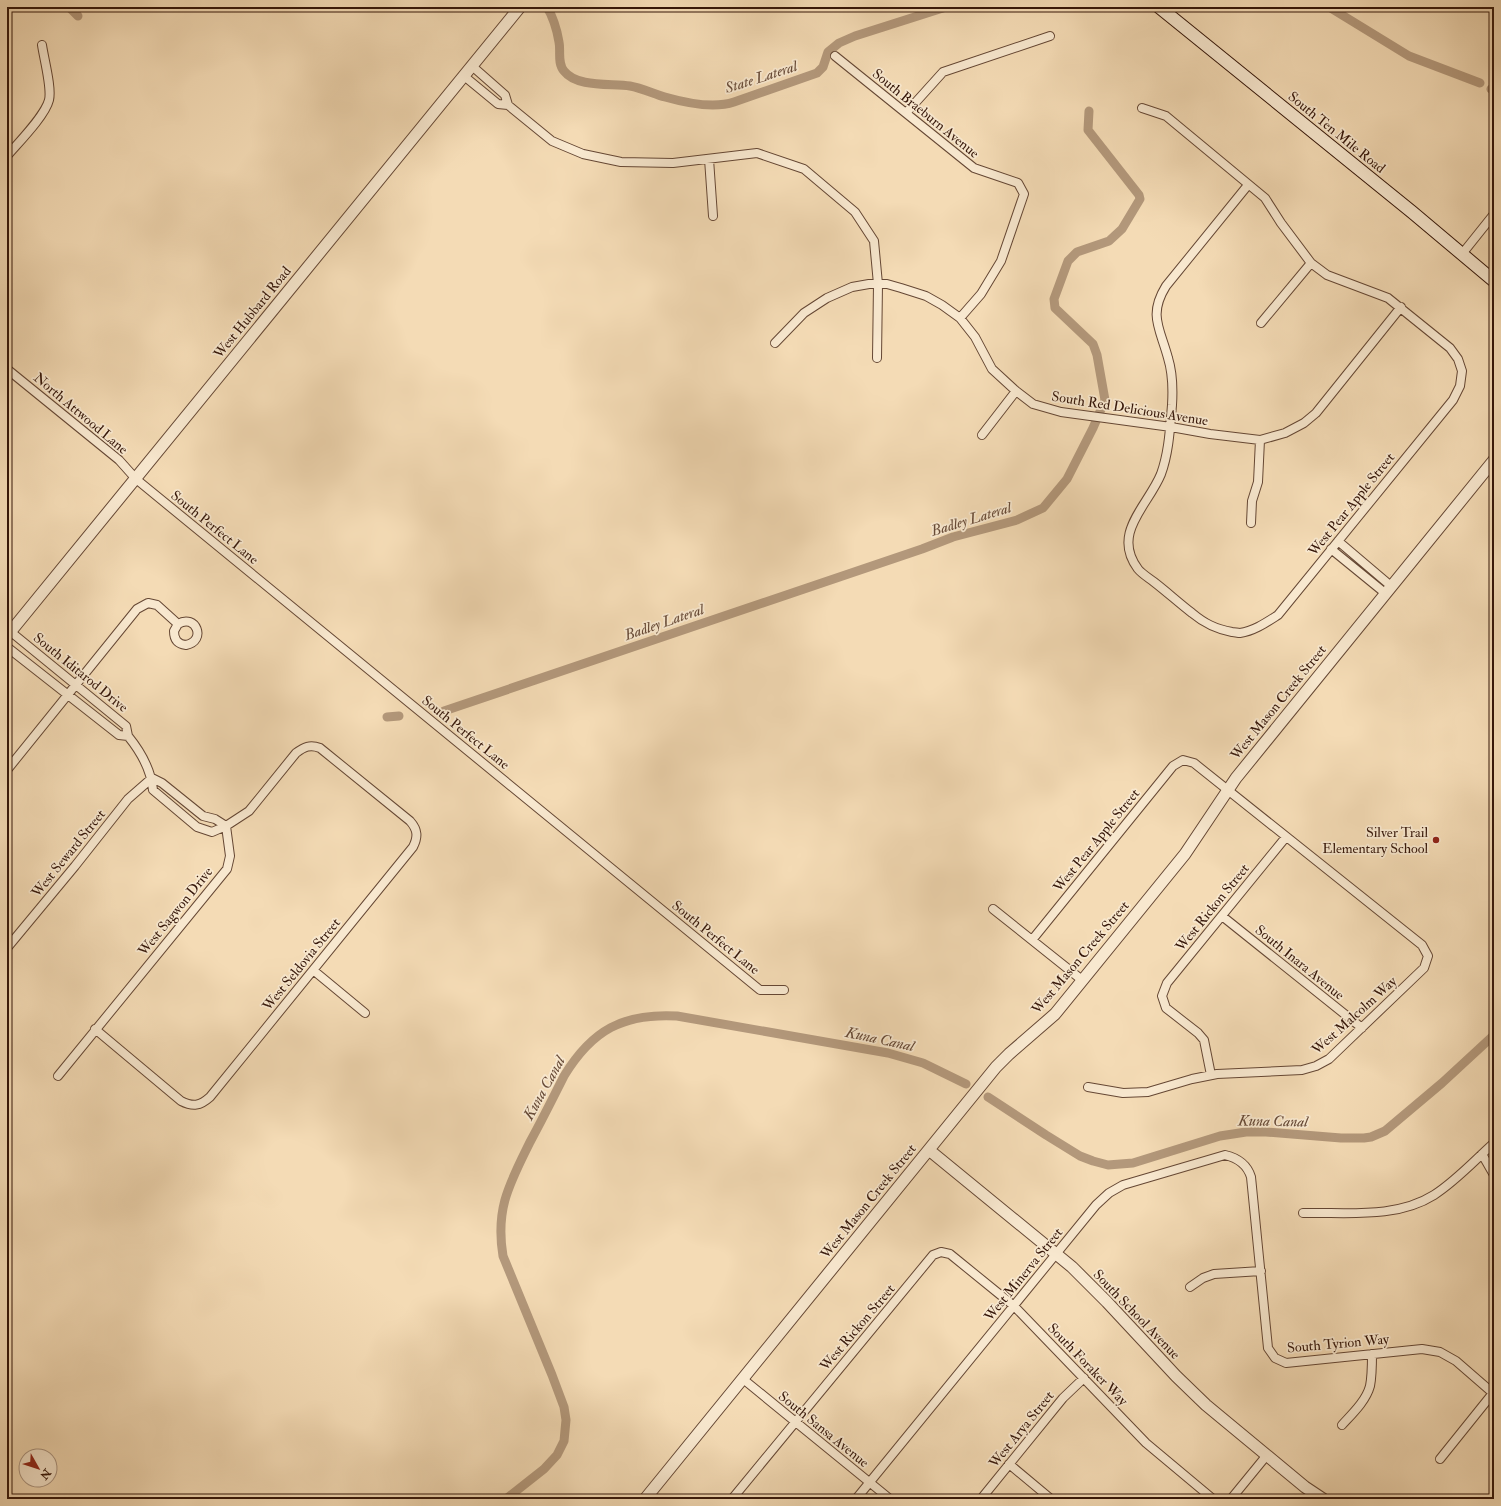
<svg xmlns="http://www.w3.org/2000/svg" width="1501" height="1506" viewBox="0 0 1501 1506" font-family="'IM FELL Double Pica',serif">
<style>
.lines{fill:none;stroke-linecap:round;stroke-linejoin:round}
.canal{stroke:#b3987b;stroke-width:9}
.minor-casing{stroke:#654734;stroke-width:10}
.tertiary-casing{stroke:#654734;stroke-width:13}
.secondary-casing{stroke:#351609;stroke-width:14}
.minor{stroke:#f8e8cf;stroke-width:8}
.tertiary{stroke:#f8e8cf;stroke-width:11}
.secondary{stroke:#f8e8cf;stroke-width:12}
.poi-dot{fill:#8f2418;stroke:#f8e8cf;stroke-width:1.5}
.labels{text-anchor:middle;stroke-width:3.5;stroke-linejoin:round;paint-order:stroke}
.street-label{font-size:14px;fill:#351609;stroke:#f8e8cf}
.poi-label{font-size:14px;fill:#351609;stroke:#f8e8cf;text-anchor:end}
.water-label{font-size:15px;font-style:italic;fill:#674a37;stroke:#f8e8cf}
</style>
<rect width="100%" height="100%" fill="#f4dbb5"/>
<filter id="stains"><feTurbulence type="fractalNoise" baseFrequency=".005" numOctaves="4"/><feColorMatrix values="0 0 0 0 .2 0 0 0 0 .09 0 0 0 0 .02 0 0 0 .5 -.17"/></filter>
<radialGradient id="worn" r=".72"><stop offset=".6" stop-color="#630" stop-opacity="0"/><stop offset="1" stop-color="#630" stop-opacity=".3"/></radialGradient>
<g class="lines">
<path class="canal" d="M69,7L78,16
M547,7C553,17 557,30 559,42C561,51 557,63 564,71C577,88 612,83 630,86C642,88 654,94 665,97C686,103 713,109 734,102L817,73L823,67L828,52L839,43L855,36L946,7
M1329,7L1409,56L1480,83
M1491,89L1494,91
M444,711L922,549L953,537L1017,520L1043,508L1067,479L1093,428L1105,400L1097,355L1093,344L1055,308L1054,299L1068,261L1077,252L1109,241L1122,229L1140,199L1139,195L1088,130L1089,111
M387,717L399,716
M988,1097L1046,1135L1080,1156L1093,1161L1108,1165L1133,1163L1220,1136L1246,1132H1266L1341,1138H1364L1371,1137L1385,1131L1442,1083L1494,1035
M506,1499L544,1469L557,1455L564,1441L566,1420L564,1407L552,1375L503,1256C495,1208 510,1183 530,1142C542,1120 553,1098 564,1076C592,1030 623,1013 677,1016L888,1053L923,1063L966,1084"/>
<defs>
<path id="minor" d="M835,56L974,168L1018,183L1024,194L1001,261L981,294L960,318
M464,76L498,104L508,105L505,95L472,66
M508,105L552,141L583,154L621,162L673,163L757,153L804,169L855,212L874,241L878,284L877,358
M1142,108L1166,116L1265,198L1281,223L1311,263L1327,275L1388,298L1450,348L1458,359L1462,371L1460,386L1453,400L1278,615C1267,622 1254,631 1240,633C1238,633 1234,632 1232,632C1215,629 1204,623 1192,613C1179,603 1167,592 1154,582C1149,578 1142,574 1138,569C1111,533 1148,506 1161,474C1169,452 1170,428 1172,405C1173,389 1173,374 1168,358C1160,328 1148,315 1166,286L1248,185
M906,113L943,72L1050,36
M7,156C18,143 45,116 49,100C52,88 44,59 42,45
M709,159L713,216
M1462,254L1494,214
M1261,323L1311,263
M775,343L804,313L827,298L852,287L869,284H887L901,288L926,296L942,305L960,318L975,337L992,369L1016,391L1033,404L1061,412L1171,427L1210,434L1260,440L1285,433L1304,423L1316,413L1401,307
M7,369L119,460L136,479L760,990H784
M982,435L1016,391
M1251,523L1252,501L1258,482L1260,440
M1338,541L1391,586
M1331,549L1385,593
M7,647L119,735L128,736L126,726L11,632
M128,736C141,752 151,769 153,790L197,827L212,832L226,826L215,819L203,816L162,783L152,778
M7,770L137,609L148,603L157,605L178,624C196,613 207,641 186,645C177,644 174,639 174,631L178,624
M993,909L1082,980
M1222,916L1362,1028
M1032,940L1173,766L1183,760L1194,763L1422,945L1428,956L1424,968L1329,1059L1316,1066L1302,1070L1217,1074L1192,1079L1148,1092L1123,1093L1088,1087
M7,948L75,866L128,799L152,778
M313,970L365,1013
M1211,1075L1204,1040L1198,1033L1166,1008L1162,996L1167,983L1286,837
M58,1076L227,869L230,856L226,826L249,811L296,753C304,747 310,744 320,748L410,821C418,830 418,837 413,847L210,1097C200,1106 193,1107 181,1101L95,1029
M1482,1154L1494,1175
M1303,1213C1347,1212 1396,1219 1434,1195C1456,1181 1475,1160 1494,1143
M1190,1287L1203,1278L1214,1274L1261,1271
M743,1379L890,1499
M1342,1425C1352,1414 1366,1401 1370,1386C1372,1376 1372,1365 1372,1354
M1440,1459L1493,1393
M1009,1464L1051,1499
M732,1499L933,1255L941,1252L950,1254L1014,1306L1146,1443L1213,1499
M856,1499L1096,1205L1109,1193L1123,1185L1225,1155C1238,1158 1247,1164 1251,1177L1268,1348L1275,1358L1286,1363L1422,1349L1440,1352L1456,1361L1494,1394
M981,1499L1063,1398L1084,1378
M1231,1499L1267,1455"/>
<path id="tertiary" d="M7,636L520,7
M929,1150L1072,1267L1107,1302L1176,1376L1206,1405L1305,1487L1323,1499
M645,1499L996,1067L1009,1054L1055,1014L1185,854L1236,778L1494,460"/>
<path id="secondary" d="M1159,7L1412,212L1494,281"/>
</defs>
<use href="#minor" class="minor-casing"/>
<use href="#tertiary" class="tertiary-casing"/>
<use href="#secondary" class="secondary-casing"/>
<use href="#minor" class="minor"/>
<use href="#tertiary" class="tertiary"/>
<use href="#secondary" class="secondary"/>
</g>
<circle class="poi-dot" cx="1436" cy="840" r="4"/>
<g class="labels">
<g class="street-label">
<text transform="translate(926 113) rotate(39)" y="5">South Braeburn Avenue</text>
<text transform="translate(1337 132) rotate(39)" y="5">South Ten Mile Road</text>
<text transform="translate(252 312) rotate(-51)" y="5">West Hubbard Road</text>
<text transform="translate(1130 408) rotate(9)" y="5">South Red Delicious Avenue</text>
<text transform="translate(81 413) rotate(40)" y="5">North Attwood Lane</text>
<text transform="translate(1351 504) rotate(-51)" y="5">West Pear Apple Street</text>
<text transform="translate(215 527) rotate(39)" y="5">South Perfect Lane</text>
<text transform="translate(81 672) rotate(39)" y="5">South Iditarod Drive</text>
<text transform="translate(1278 702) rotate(-51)" y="5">West Mason Creek Street</text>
<text transform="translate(466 732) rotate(39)" y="5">South Perfect Lane</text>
<text transform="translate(1096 840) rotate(-51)" y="5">West Pear Apple Street</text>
<text transform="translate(68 853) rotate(-51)" y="5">West Seward Street</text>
<text transform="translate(1212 907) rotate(-51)" y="5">West Rickon Street</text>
<text transform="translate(175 911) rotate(-51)" y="5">West Sagwon Drive</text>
<text transform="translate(716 937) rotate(39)" y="5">South Perfect Lane</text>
<text transform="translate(1080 957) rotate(-50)" y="5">West Mason Creek Street</text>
<text transform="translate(1300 962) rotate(39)" y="5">South Inara Avenue</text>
<text transform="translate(301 964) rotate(-51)" y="5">West Seldovia Street</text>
<text transform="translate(1354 1015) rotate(-42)" y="5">West Malcolm Way</text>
<text transform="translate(868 1201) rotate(-51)" y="5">West Mason Creek Street</text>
<text transform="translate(1023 1274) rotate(-51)" y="5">West Minerva Street</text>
<text transform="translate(1137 1314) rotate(46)" y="5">South School Avenue</text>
<text transform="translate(857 1327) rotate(-50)" y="5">West Rickon Street</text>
<text transform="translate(1338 1343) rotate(-5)" y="5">South Tyrion Way</text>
<text transform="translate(1088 1364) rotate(46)" y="5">South Foraker Way</text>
<text transform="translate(824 1429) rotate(39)" y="5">South Sansa Avenue</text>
<text transform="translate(1021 1429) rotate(-51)" y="5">West Arya Street</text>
</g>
<g class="poi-label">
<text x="1428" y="837">Silver Trail<tspan x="1428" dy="16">Elementary School</tspan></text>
</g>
<g class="water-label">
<text transform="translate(761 77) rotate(-18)" y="5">State Lateral</text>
<text transform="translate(971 519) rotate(-17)" y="5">Badley Lateral</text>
<text transform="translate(664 622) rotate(-19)" y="5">Badley Lateral</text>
<text transform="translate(880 1039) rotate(12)" y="5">Kuna Canal</text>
<text transform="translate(544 1088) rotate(-61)" y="5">Kuna Canal</text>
<text transform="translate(1273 1121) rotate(1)" y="5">Kuna Canal</text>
</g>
</g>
<rect width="1501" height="1506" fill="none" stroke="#f4dbb5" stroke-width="24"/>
<rect x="8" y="8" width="1485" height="1490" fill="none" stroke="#351609" stroke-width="2"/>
<rect x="12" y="12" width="1477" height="1482" fill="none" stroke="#351609"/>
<g transform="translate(38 1468) rotate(129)"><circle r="19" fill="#f8e8cf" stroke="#aa9480"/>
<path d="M0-3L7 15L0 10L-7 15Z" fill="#8f2418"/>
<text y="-6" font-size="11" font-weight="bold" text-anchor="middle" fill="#351609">N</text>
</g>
<rect width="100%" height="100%" filter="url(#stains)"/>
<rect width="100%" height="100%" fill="url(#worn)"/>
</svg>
